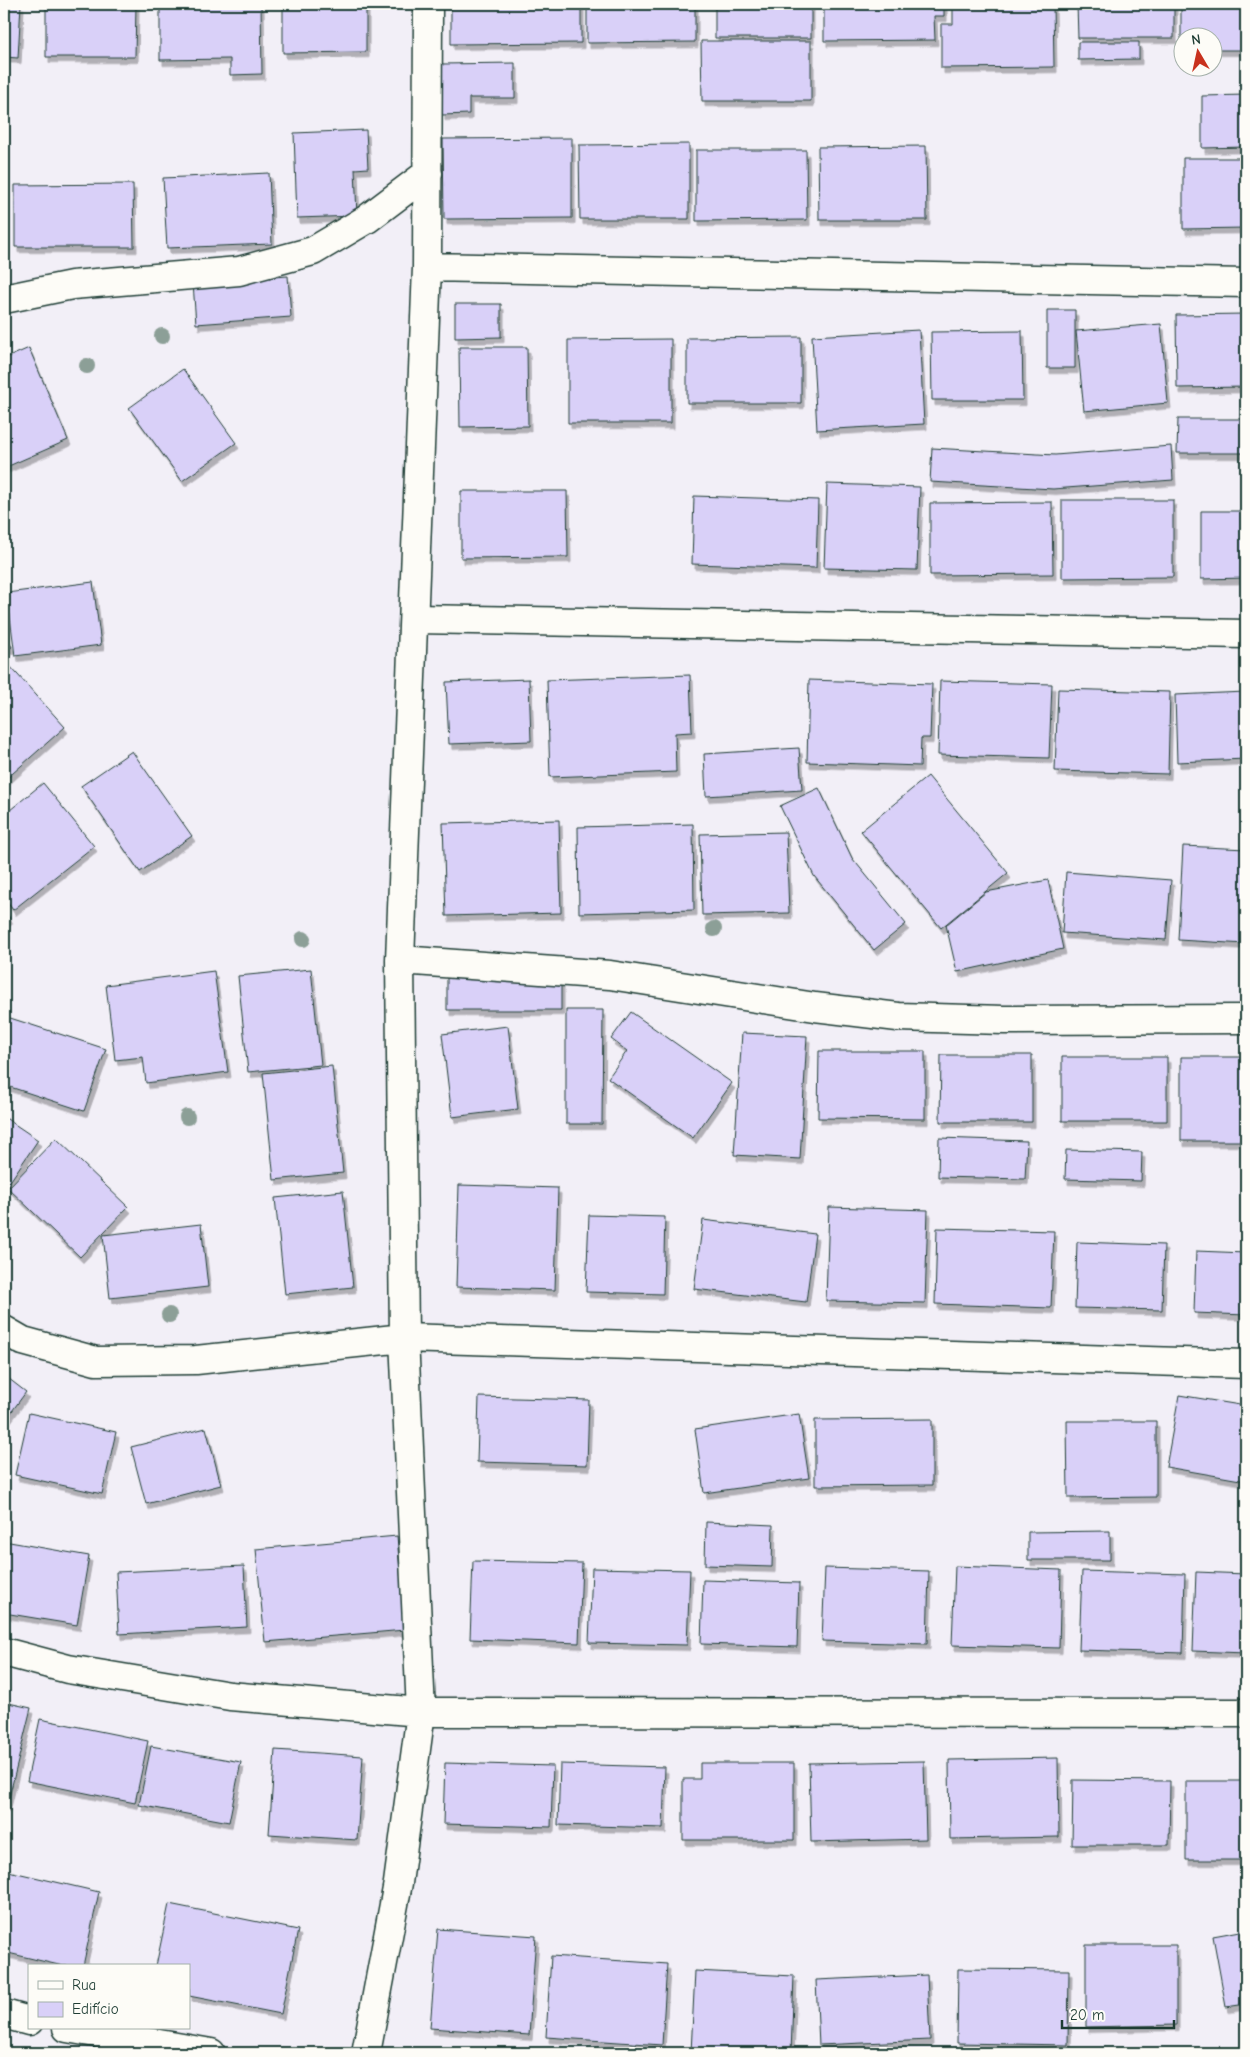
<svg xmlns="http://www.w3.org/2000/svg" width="1250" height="2057" viewBox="0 0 1250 2057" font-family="'Comic Neue',sans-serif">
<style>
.building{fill:#d9d0f8;stroke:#1f3d34;filter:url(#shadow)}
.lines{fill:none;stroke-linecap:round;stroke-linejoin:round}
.minor-casing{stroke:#1f3d34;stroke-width:31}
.minor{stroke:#fdfcf7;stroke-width:28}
.tree{fill:#8c9f97}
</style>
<defs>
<filter id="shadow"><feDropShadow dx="3" dy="5.5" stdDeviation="0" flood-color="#0004"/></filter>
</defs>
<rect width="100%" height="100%" fill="#f2eff7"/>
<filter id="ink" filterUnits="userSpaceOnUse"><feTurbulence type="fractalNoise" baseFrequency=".02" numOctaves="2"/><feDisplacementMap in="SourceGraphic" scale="10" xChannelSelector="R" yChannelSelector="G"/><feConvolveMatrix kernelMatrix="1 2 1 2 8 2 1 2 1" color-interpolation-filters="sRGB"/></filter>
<g filter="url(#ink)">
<path class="building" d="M4,4H21L18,58L4,57Z
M46,4H136L135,57H46Z
M160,4H261L262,74L230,75V59L160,60Z
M283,4H366V52L283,53Z
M451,4H581V43L451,44Z
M587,4H695V42L587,43Z
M715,4H811V38H715Z
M824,4H944V16H934L935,40L824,41Z
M953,4H1053L1054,67L941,68V24H953Z
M1077,4H1174V38H1078Z
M1181,4H1246V50H1212V38H1182L1181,40Z
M701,41H811V101H702Z
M1078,42H1139V59L1078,60Z
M515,63V98H469V114L442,115V64Z
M1246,95V147L1202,148V96Z
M366,130L368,168L355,169L357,216L297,218L294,133Z
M572,138V218L444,219L443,139Z
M689,144V219H580L579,145Z
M926,146L927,220H819L818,147Z
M696,150H806L807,220L696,221Z
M1183,158H1246V228L1183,229Z
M269,173L272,244L167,248L163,178Z
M133,184L134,247H15V185Z
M288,276L291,317L196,324L193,283Z
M455,304H501V337L455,338Z
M1047,310H1075V368H1047Z
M1246,314V387L1177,388L1176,315Z
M1161,324L1168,403L1084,411L1076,331Z
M919,330L924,424L817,430L812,336Z
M1022,331L1023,400H932L931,332Z
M801,337V403H687V338Z
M671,339V423H568V340Z
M459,347H527L528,426L460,427Z
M29,348L68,440L4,468V359Z
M183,369L236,443L182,481L129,408Z
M1178,419H1246V453H1177Z
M1171,446L1173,480L1053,489L930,482L932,448L1055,455Z
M827,484L920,487L917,570L824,568Z
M461,491H567L568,557L461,558Z
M694,496L818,500L816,568L692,564Z
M1062,500H1173V577L1062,578Z
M1052,502L1053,574L930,575V503Z
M1201,511H1246V578L1201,579Z
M93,582L101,645L15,656L7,593Z
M4,633L12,647L4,651Z
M8,664L65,727L4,781V667Z
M690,675L692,732L675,733L676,772L550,777L547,680Z
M529,679L531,741L449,744L446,682Z
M809,680L932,684L930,738H921L920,766L807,762Z
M940,681L1052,684L1049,758L938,755Z
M1058,689L1170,692L1168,774L1055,771Z
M1246,692V759L1177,762L1175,695Z
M799,748L802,790L706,796L704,754Z
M132,751L192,836L140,872L81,786Z
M928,776L1008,873L941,928L861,831Z
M43,783L94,846L13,910L4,898V815Z
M819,788L852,858L906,924L874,950L814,876L780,806Z
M559,820L561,913L446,916L443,823Z
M693,824L694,910L579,913L578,827Z
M786,832L789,913L702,915L700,834Z
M1183,846L1246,849V944L1178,940Z
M1066,872L1171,880L1166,940L1062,933Z
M1048,880L1063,949L957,972L946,925L986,892Z
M4,910L10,918L4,923Z
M311,969L321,1065L248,1072L238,976Z
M214,971L228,1072L146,1083L143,1057L115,1060L106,985Z
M447,977H561V1010H447Z
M566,1010H603L602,1124H566Z
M631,1012L732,1083L693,1138L608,1078L627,1051L611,1039Z
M4,1016L106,1049L84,1111L4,1085Z
M508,1026L518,1109L452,1117L442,1034Z
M742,1033L807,1036L800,1159L734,1155Z
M819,1051H925V1119L818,1118Z
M941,1055H1032V1122H940Z
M1062,1057H1167V1121H1062Z
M1181,1057H1246V1141H1181Z
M332,1066L343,1173L274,1180L263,1073Z
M4,1117L38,1140L5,1189L4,1188Z
M56,1138L128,1207L80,1257L8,1188Z
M939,1138L1027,1141L1025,1179L938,1177Z
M1066,1150L1142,1152L1141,1181L1065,1179Z
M459,1185L558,1188L555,1290L456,1287Z
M343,1191L353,1287L285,1294L275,1198Z
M829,1207L928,1210L925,1303L826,1301Z
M589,1215L665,1217L663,1294L586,1292Z
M703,1220L815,1234L806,1302L694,1289Z
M201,1224L208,1287L110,1298L103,1235Z
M937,1228L1054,1231L1051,1308L935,1304Z
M1077,1242L1164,1245L1162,1310L1075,1308Z
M1196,1251L1246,1253V1315L1194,1313Z
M4,1375L26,1392L4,1422Z
M1179,1395L1246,1406V1481L1166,1467Z
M479,1397L589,1400L587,1465L477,1462Z
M29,1413L116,1432L102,1494L15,1475Z
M799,1414L809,1478L704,1493L695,1429Z
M932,1419V1485L815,1486V1420Z
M1067,1421H1156V1497L1068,1498Z
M206,1428L221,1485L146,1504L131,1447Z
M706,1522L773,1525L772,1567L705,1565Z
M1110,1531V1560H1028V1532Z
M397,1536L405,1630L265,1642L256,1549Z
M4,1541L89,1556L77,1625L4,1613Z
M473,1561L582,1563L579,1643L470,1639Z
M244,1566L247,1627L119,1634L116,1572Z
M955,1566L1061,1570L1059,1648L952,1645Z
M592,1568L690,1570L687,1645L589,1643Z
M825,1568L929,1571L927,1644L822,1641Z
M1082,1571L1185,1574L1183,1653L1079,1650Z
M1196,1572L1246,1574V1653L1193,1651Z
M703,1580L799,1583L797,1647L701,1644Z
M4,1702L31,1708L7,1806L4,1805Z
M40,1719L148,1741L135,1803L27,1781Z
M151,1746L241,1762L229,1822L139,1805Z
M275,1750L363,1756L357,1840L269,1834Z
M1058,1758L1059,1837L950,1839L949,1760Z
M924,1761L926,1839L811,1842L809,1763Z
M445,1763L553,1766L551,1827L443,1824Z
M700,1763H794V1840H683V1779H700Z
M560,1764L665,1767L663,1828L558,1825Z
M1073,1780L1170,1781L1169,1845H1072Z
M1186,1781H1246V1860H1186Z
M4,1870L99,1892L83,1966H63L4,1952Z
M169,1904L298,1930L281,2014L189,1996V1966H156Z
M438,1929L536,1936L529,2035L430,2028Z
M1246,1930V2004L1226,2007L1213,1936Z
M1086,1945H1176V2025L1086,2027Z
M551,1956L667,1964L662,2045L546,2037Z
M958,1969L1069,1970L1068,2045L957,2043Z
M695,1971L794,1976L791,2053H691Z
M927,1975L930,2040L819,2045L816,1980Z"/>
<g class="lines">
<defs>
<path id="minor" d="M427,267L1246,283
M4,299L72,285L239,271L313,251L367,219L428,173
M415,619L1246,634
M400,960L610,975L815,1007L898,1017L1004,1020L1246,1019
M4,1330L23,1341L96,1361L196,1360L404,1338L1246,1364
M4,1652L68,1669L230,1696L421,1712L1246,1713
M4,2014L29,2021
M67,2028L211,2053
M366,2053L398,1883L421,1712L404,1338L400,960L427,267L428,4"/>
</defs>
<use href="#minor" class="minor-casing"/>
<use href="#minor" class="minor"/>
</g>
<g class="tree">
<circle cx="162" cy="336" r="8"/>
<circle cx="87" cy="366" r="8"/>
<circle cx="714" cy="929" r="8"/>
<circle cx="303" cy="939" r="8"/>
<circle cx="187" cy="1117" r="8"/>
<circle cx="169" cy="1315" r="8"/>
</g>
</g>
<rect width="1250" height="2057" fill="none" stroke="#fdfcf7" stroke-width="20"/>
<rect x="10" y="10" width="1230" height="2037" fill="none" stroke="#1f3d34" stroke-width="2" filter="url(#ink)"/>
<rect x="28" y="1964" width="162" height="65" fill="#fdfcf7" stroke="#a4b0a9"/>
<rect x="38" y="1981" width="25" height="8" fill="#fdfcf7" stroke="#a4b0a9"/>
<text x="72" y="1990" font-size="15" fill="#1f3d34">Rua</text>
<rect x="38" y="2002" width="25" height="15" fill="#d9d0f8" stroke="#a4b0a9"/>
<text x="72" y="2014" font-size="15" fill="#1f3d34">Edifício</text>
<g transform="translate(1198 52) rotate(351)"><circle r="24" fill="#fdfcf7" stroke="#a4b0a9"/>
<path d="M0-4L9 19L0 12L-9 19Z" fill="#c8321e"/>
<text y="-8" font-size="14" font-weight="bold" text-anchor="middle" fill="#1f3d34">N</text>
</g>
<path d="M1062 2020v8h112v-8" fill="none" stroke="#1f3d34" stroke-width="2.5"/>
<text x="1070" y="2020" font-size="15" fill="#1f3d34" stroke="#fdfcf7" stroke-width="4" paint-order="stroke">20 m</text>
</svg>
